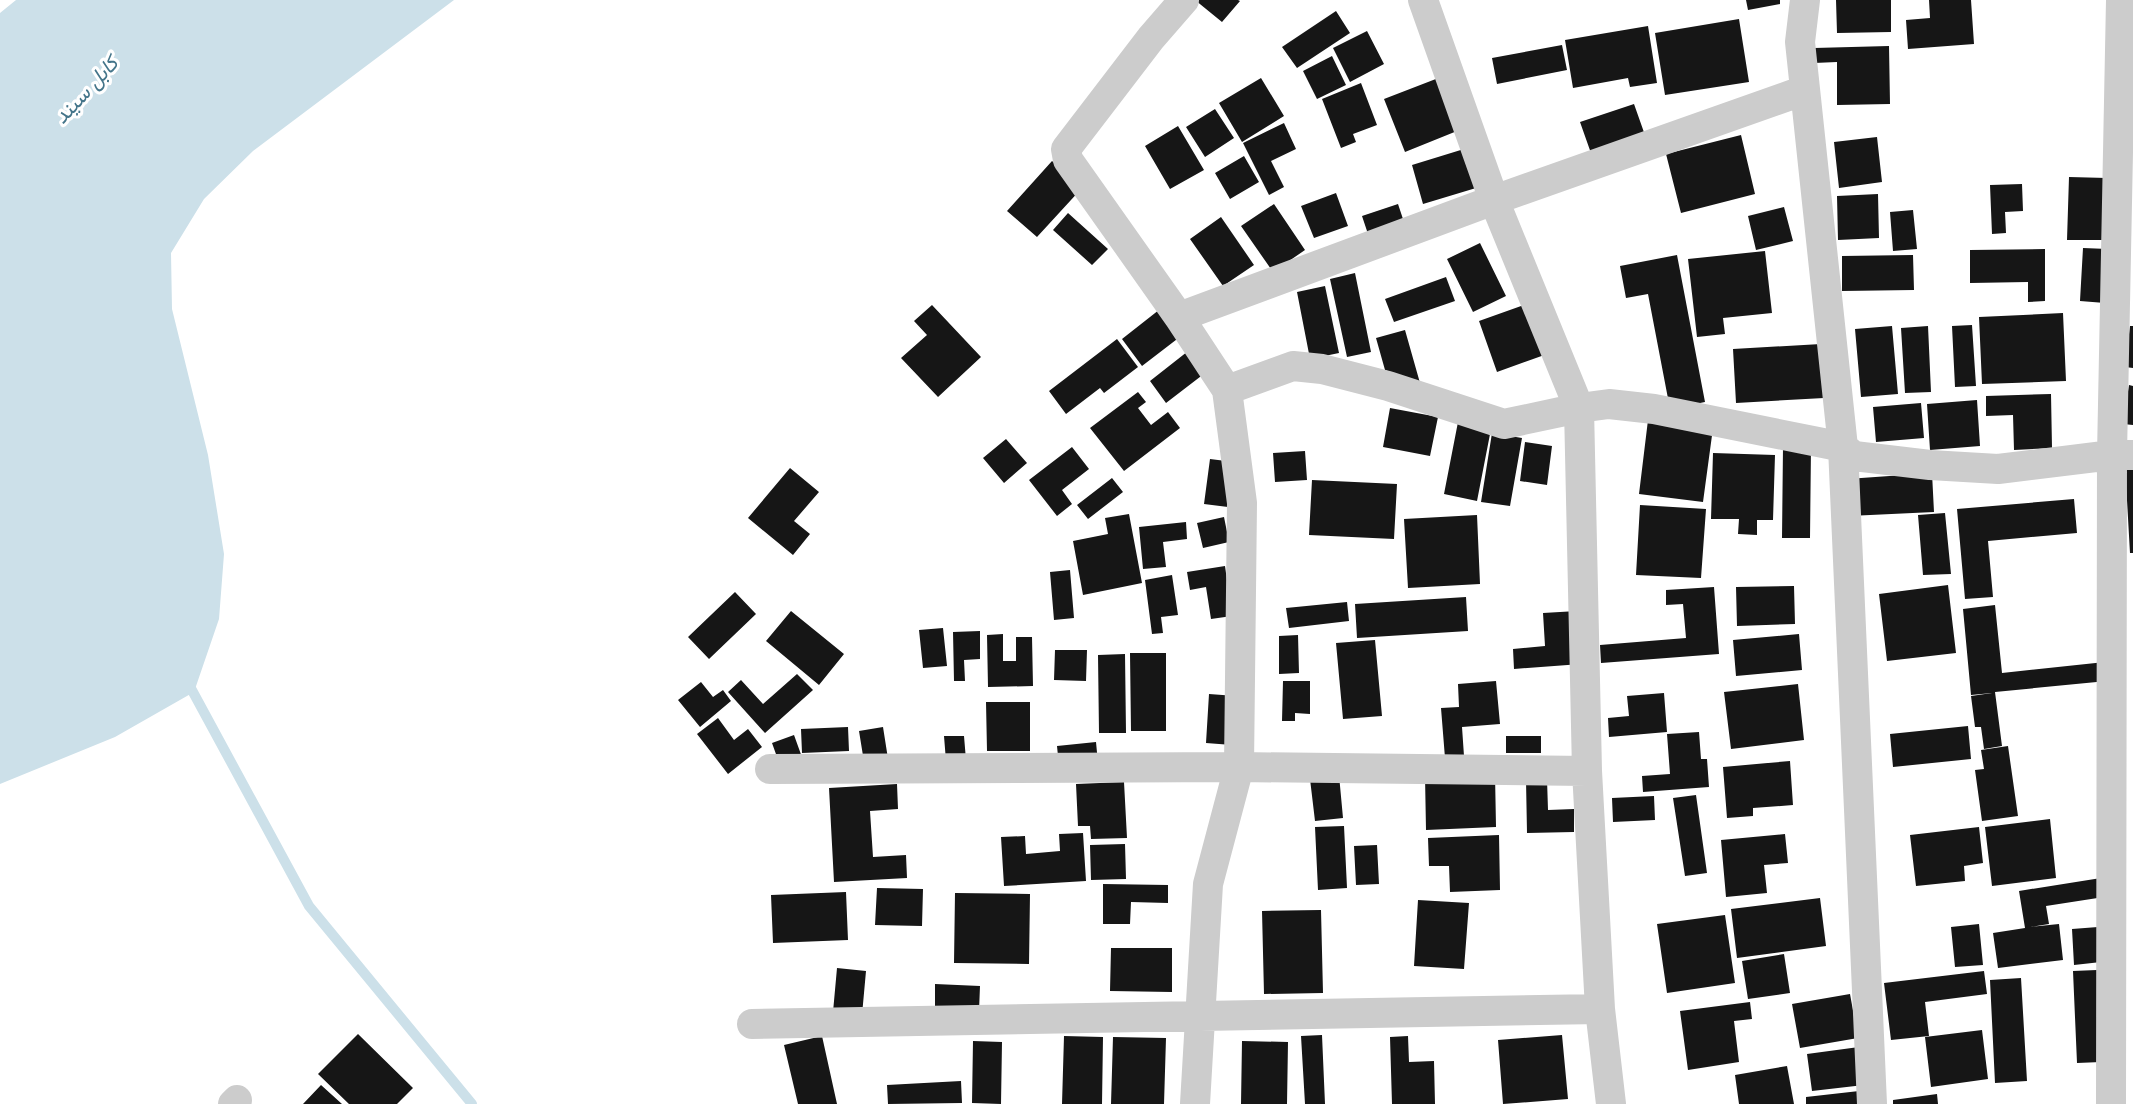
<svg xmlns="http://www.w3.org/2000/svg" width="2133" height="1104" viewBox="0 0 2133 1104" font-family="'Space Grotesk',Vazirmatn,sans-serif">
<style>
.water{fill:#cce0e9}
.lines{fill:none;stroke-linecap:round;stroke-linejoin:round}
.stream{stroke:#cce0e9;stroke-width:10}
.building{fill:#161616}
.minor{stroke:#ccc;stroke-width:30}
.labels{text-anchor:middle;stroke-width:6;stroke-linejoin:round;paint-order:stroke}
.water-label{font-size:21px;font-style:italic;fill:#44758a;stroke:#fff}
</style>
<rect width="100%" height="100%" fill="#fff"/>
<path class="water" d="M16,0H454L253,151L204,199L171,253L172,309L208,455L224,554L219,619L194,692L115,737L0,784V13Z"/>
<g class="lines">
<path class="stream" d="M187,681L309,906L472,1104"/>
</g>
<path class="building" d="M1195,0H1238L1240,1L1222,22Z
M1746,0H1780V4L1748,10Z
M1836,0H1891V32L1837,33Z
M1929,0H1971L1974,44L1908,49L1906,20L1930,18Z
M1336,11L1350,33L1297,68L1282,47Z
M1739,19L1749,82L1665,95L1655,33Z
M1648,26L1657,83L1630,87L1628,78L1573,88L1565,40Z
M1367,31L1384,64L1350,82L1333,48Z
M1562,45L1567,70L1497,84L1492,58Z
M1889,46L1890,104L1837,105V62L1814,63V48Z
M1332,56L1346,85L1317,99L1303,71Z
M1441,77L1462,129L1405,152L1384,99Z
M1261,78L1284,116L1242,142L1219,103Z
M1361,83L1377,125L1353,134L1356,142L1341,148L1322,99Z
M1634,104L1646,138L1592,156L1580,122Z
M1215,109L1234,138L1205,157L1186,127Z
M1284,123L1296,149L1271,161L1284,187L1269,195L1243,143Z
M1178,126L1204,170L1170,189L1145,146Z
M1741,135L1755,194L1681,213L1666,154Z
M1877,137L1882,182L1839,188L1834,142Z
M1464,149L1476,188L1423,204L1412,165Z
M1244,156L1259,182L1230,199L1215,173Z
M1052,161L1082,188L1037,237L1007,211Z
M2069,177L2107,178L2106,240H2067Z
M2022,184L2023,211L2005,212L2006,233L1992,234L1990,185Z
M1336,193L1348,226L1314,238L1301,206Z
M1878,194L1879,238L1838,240L1837,196Z
M1274,204L1305,250L1273,272L1241,226Z
M1398,204L1404,222L1368,234L1362,216Z
M1784,207L1793,241L1756,250L1748,216Z
M1913,210L1917,249L1893,251L1890,212Z
M1068,213L1108,249L1092,265L1053,230Z
M1221,217L1254,265L1223,286L1190,239Z
M1480,243L1506,296L1473,312L1447,259Z
M2083,248L2108,249L2105,303L2080,301Z
M2045,249V301L2028,302V282L1970,283V250Z
M1765,251L1772,313L1723,318L1725,334L1697,337L1688,259Z
M1677,255L1705,402L1670,409L1648,294L1626,298L1620,266Z
M1913,255L1914,290L1842,291V256Z
M1355,273L1371,352L1347,357L1330,279Z
M1446,277L1455,301L1394,322L1385,299Z
M1325,286L1339,353L1310,359L1297,292Z
M1532,302L1550,353L1497,372L1479,321Z
M932,305L981,357L938,397L901,358L927,335L914,321Z
M1164,306L1185,333L1142,366L1122,339Z
M2063,313L2066,381L1982,384L1979,317Z
M1972,325L1976,386L1955,387L1952,326Z
M1892,326L1898,394L1861,397L1855,329Z
M1928,326L1931,392L1905,393L1901,328Z
M2130,326H2133V368L2125,367Z
M1405,330L1420,383L1385,370L1376,338Z
M1117,339L1138,367L1104,393L1100,388L1066,414L1049,391Z
M1821,344L1824,398L1736,403L1733,349Z
M1192,348L1209,370L1166,403L1150,381Z
M2129,385L2133,386V425L2123,424Z
M1138,392L1146,402L1138,408L1151,425L1168,412L1180,428L1124,471L1090,428Z
M2051,394L2052,448L2014,450L2013,415L1986,416V396Z
M1977,400L1980,446L1930,450L1927,404Z
M1921,403L1924,438L1876,442L1873,407Z
M1390,408L1438,417L1430,456L1383,447Z
M1648,420L1713,428L1703,502L1639,494Z
M1458,422L1491,429L1477,501L1444,494Z
M1492,433L1522,438L1510,506L1481,502Z
M1006,439L1027,463L1004,483L983,458Z
M1525,442L1552,446L1547,485L1520,481Z
M1072,447L1089,469L1062,490L1072,504L1057,516L1029,480Z
M1783,447H1811L1810,538H1782Z
M1305,451L1307,480L1275,482L1273,453Z
M1713,453L1775,455L1773,520H1757V535L1738,534L1739,519H1711Z
M1210,459L1234,462L1228,507L1204,504Z
M2125,465H2133V553H2130Z
M790,468L819,492L794,521L810,534L793,555L748,518Z
M1932,473L1934,512L1849,516L1847,479Z
M1112,478L1123,492L1088,519L1077,505Z
M1312,480L1397,484L1394,539L1309,535Z
M2074,499L2077,533L1988,541L1993,597L1965,599L1957,509Z
M1640,505L1706,509L1701,578L1636,575Z
M1945,513L1951,574L1923,575L1918,515Z
M1129,514L1142,583L1083,595L1073,541L1108,534L1105,518Z
M1477,515L1480,584L1408,588L1404,519Z
M1224,517L1229,542L1203,548L1197,523Z
M1186,522L1187,539L1163,542L1166,567L1143,569L1139,527Z
M1225,566L1232,616L1211,619L1206,587L1190,590L1187,572Z
M1070,570L1074,618L1054,620L1050,572Z
M1172,575L1178,615L1161,617L1163,633L1152,634L1145,580Z
M1948,585L1956,653L1887,661L1879,594Z
M1794,586L1795,624L1737,626L1736,587Z
M1714,587L1719,654L1601,663L1600,645L1686,638L1683,604L1666,605V590Z
M735,592L756,614L709,659L688,637Z
M1466,597L1468,631L1357,638L1355,604Z
M1347,602L1349,621L1289,628L1286,608Z
M1995,605L2002,673L2105,662L2107,681L1995,692L2002,746L1984,749L1981,727H1975L1971,696L1992,693L1971,695L1963,609Z
M791,611L844,654L819,685L766,641Z
M1577,611L1581,664L1514,669L1513,649L1545,646L1543,613Z
M943,628L947,666L923,668L919,630Z
M980,631V659L964,660L965,681H954L953,632Z
M1003,634V661H1016V637H1032L1033,686L988,687L987,635Z
M1799,634L1802,670L1736,676L1733,640Z
M1298,635L1299,673L1279,674V636Z
M1375,640L1382,716L1343,719L1336,643Z
M1055,650H1087L1086,681L1054,680Z
M1130,653H1166V731H1131Z
M1125,654L1126,733H1099L1098,655Z
M797,674L813,690L765,733L728,692L741,680L763,704Z
M1283,681H1310V714L1295,713V721H1282Z
M1496,681L1500,724L1462,727L1464,756L1445,758L1441,708L1459,707L1458,684Z
M701,682L713,697L723,690L731,701L700,727L678,700Z
M1798,684L1804,740L1731,749L1724,692Z
M1664,693L1667,732L1609,737L1608,718L1629,716L1627,696Z
M1209,694L1236,696L1232,745L1206,743Z
M986,702H1030V751H987Z
M718,718L734,740L748,729L762,747L728,774L697,734Z
M1968,726L1971,759L1893,767L1890,734Z
M848,727L849,751L802,753L801,729Z
M883,727L889,765L865,768L859,731Z
M1699,732L1701,759H1707L1709,787L1643,792L1642,776L1670,774L1667,734Z
M794,735L803,760L781,768L772,743Z
M944,736H964L966,760L946,761Z
M1506,736H1541V753H1506Z
M1096,742L1098,763L1059,766L1057,746Z
M2008,746L2018,816L1982,821L1975,770L1984,769L1981,750Z
M1790,761L1793,805L1753,808V816L1727,818L1723,767Z
M1495,774L1496,827L1426,830L1425,776Z
M1339,775L1343,818L1315,821L1310,779Z
M1547,779L1548,810L1574,809V832L1527,833L1526,780Z
M1124,782L1127,838L1091,839L1090,826H1078L1076,784Z
M897,784L898,809L870,811L873,857L906,855L907,878L834,882L829,788Z
M1696,795L1707,873L1685,876L1673,798Z
M1654,796L1655,820L1613,822L1612,798Z
M2050,819L2056,878L1992,886L1985,827Z
M1344,826L1347,888L1318,890L1315,827Z
M1979,827L1983,863L1964,866L1965,881L1916,886L1910,835Z
M1083,833L1086,881L1004,886L1001,837L1025,836L1026,854L1060,851L1059,834Z
M1785,834L1788,863L1764,865L1767,893L1726,897L1721,840Z
M1499,835L1500,890L1450,892L1449,866H1429L1428,838Z
M1125,844L1126,879L1091,880L1090,845Z
M1377,845L1379,884L1356,885L1354,846Z
M2101,878L2104,897L2046,906L2049,924L2030,927L2059,924L2063,960L1998,968L1993,933L2025,928L2019,891Z
M1103,884L1168,885V903L1131,902L1130,924H1103Z
M877,888L923,889L922,926L875,925Z
M846,892L848,940L773,943L771,895Z
M955,893L1030,894L1029,964L954,963Z
M1820,898L1826,946L1737,958L1731,909Z
M1418,900L1469,903L1464,969L1414,966Z
M1321,910L1323,993L1264,994L1262,911Z
M1725,915L1735,983L1667,993L1657,924Z
M1979,924L1983,965L1955,967L1951,927Z
M2098,927L2101,962L2074,965L2072,929Z
M1111,948H1172V992L1110,991Z
M1784,954L1790,993L1748,999L1742,961Z
M837,968L866,971L862,1015L833,1012Z
M2097,970L2101,1062L2077,1063L2073,971Z
M1984,971L1987,994L1925,1002L1929,1036L1891,1040L1884,983Z
M2021,978L2027,1081L1995,1083L1990,980Z
M935,984L980,986L979,1011L935,1009Z
M1850,994L1858,1038L1800,1048L1792,1004Z
M1750,1002L1752,1019L1734,1021L1739,1062L1688,1070L1680,1011Z
M1982,1030L1988,1079L1931,1087L1925,1037Z
M358,1034L413,1088L397,1104H349L318,1074Z
M1322,1035L1325,1104H1305L1301,1036Z
M1562,1035L1568,1099L1503,1104L1498,1040Z
M822,1036L837,1104H798L784,1045Z
M1064,1036L1103,1037L1102,1104H1062Z
M1408,1036L1409,1062L1434,1061L1435,1104H1392L1390,1037Z
M1113,1037L1166,1038L1164,1104H1111Z
M973,1041L1002,1042L1001,1104L972,1103Z
M1242,1041L1288,1042L1287,1104H1241Z
M1859,1047L1864,1085L1812,1091L1807,1054Z
M1787,1066L1794,1104H1739L1735,1075Z
M961,1081L962,1103L888,1104L887,1085Z
M321,1085L342,1104H303Z
M1868,1090L1869,1104H1806V1097Z
M1937,1094L1938,1104H1893V1100Z"/>
<g class="lines">
<path class="minor" d="M1184,0L1151,38L1066,149L1068,160L1179,317L1227,390L1242,503L1239,767L1208,884L1195,1104
M1423,0L1494,200L1579,408L1587,771L1600,1009L1611,1104
M1805,0L1800,42L1843,447L1872,1104
M1179,317L1494,200L1805,90
M1227,390L1293,366L1322,369L1388,386L1504,424L1579,408L1609,404L1654,409L1843,447L1854,456L1930,465L1998,469L2112,455H2133
M770,769L1239,767L1587,771
M752,1024L1600,1009
M233,1104L237,1100
M2111,1104L2112,455L2121,0"/>
</g>
<g class="labels">
<g class="water-label">
<text transform="translate(86 90) rotate(-47)" y="7">کابل سيند</text>
</g>
</g>
</svg>
